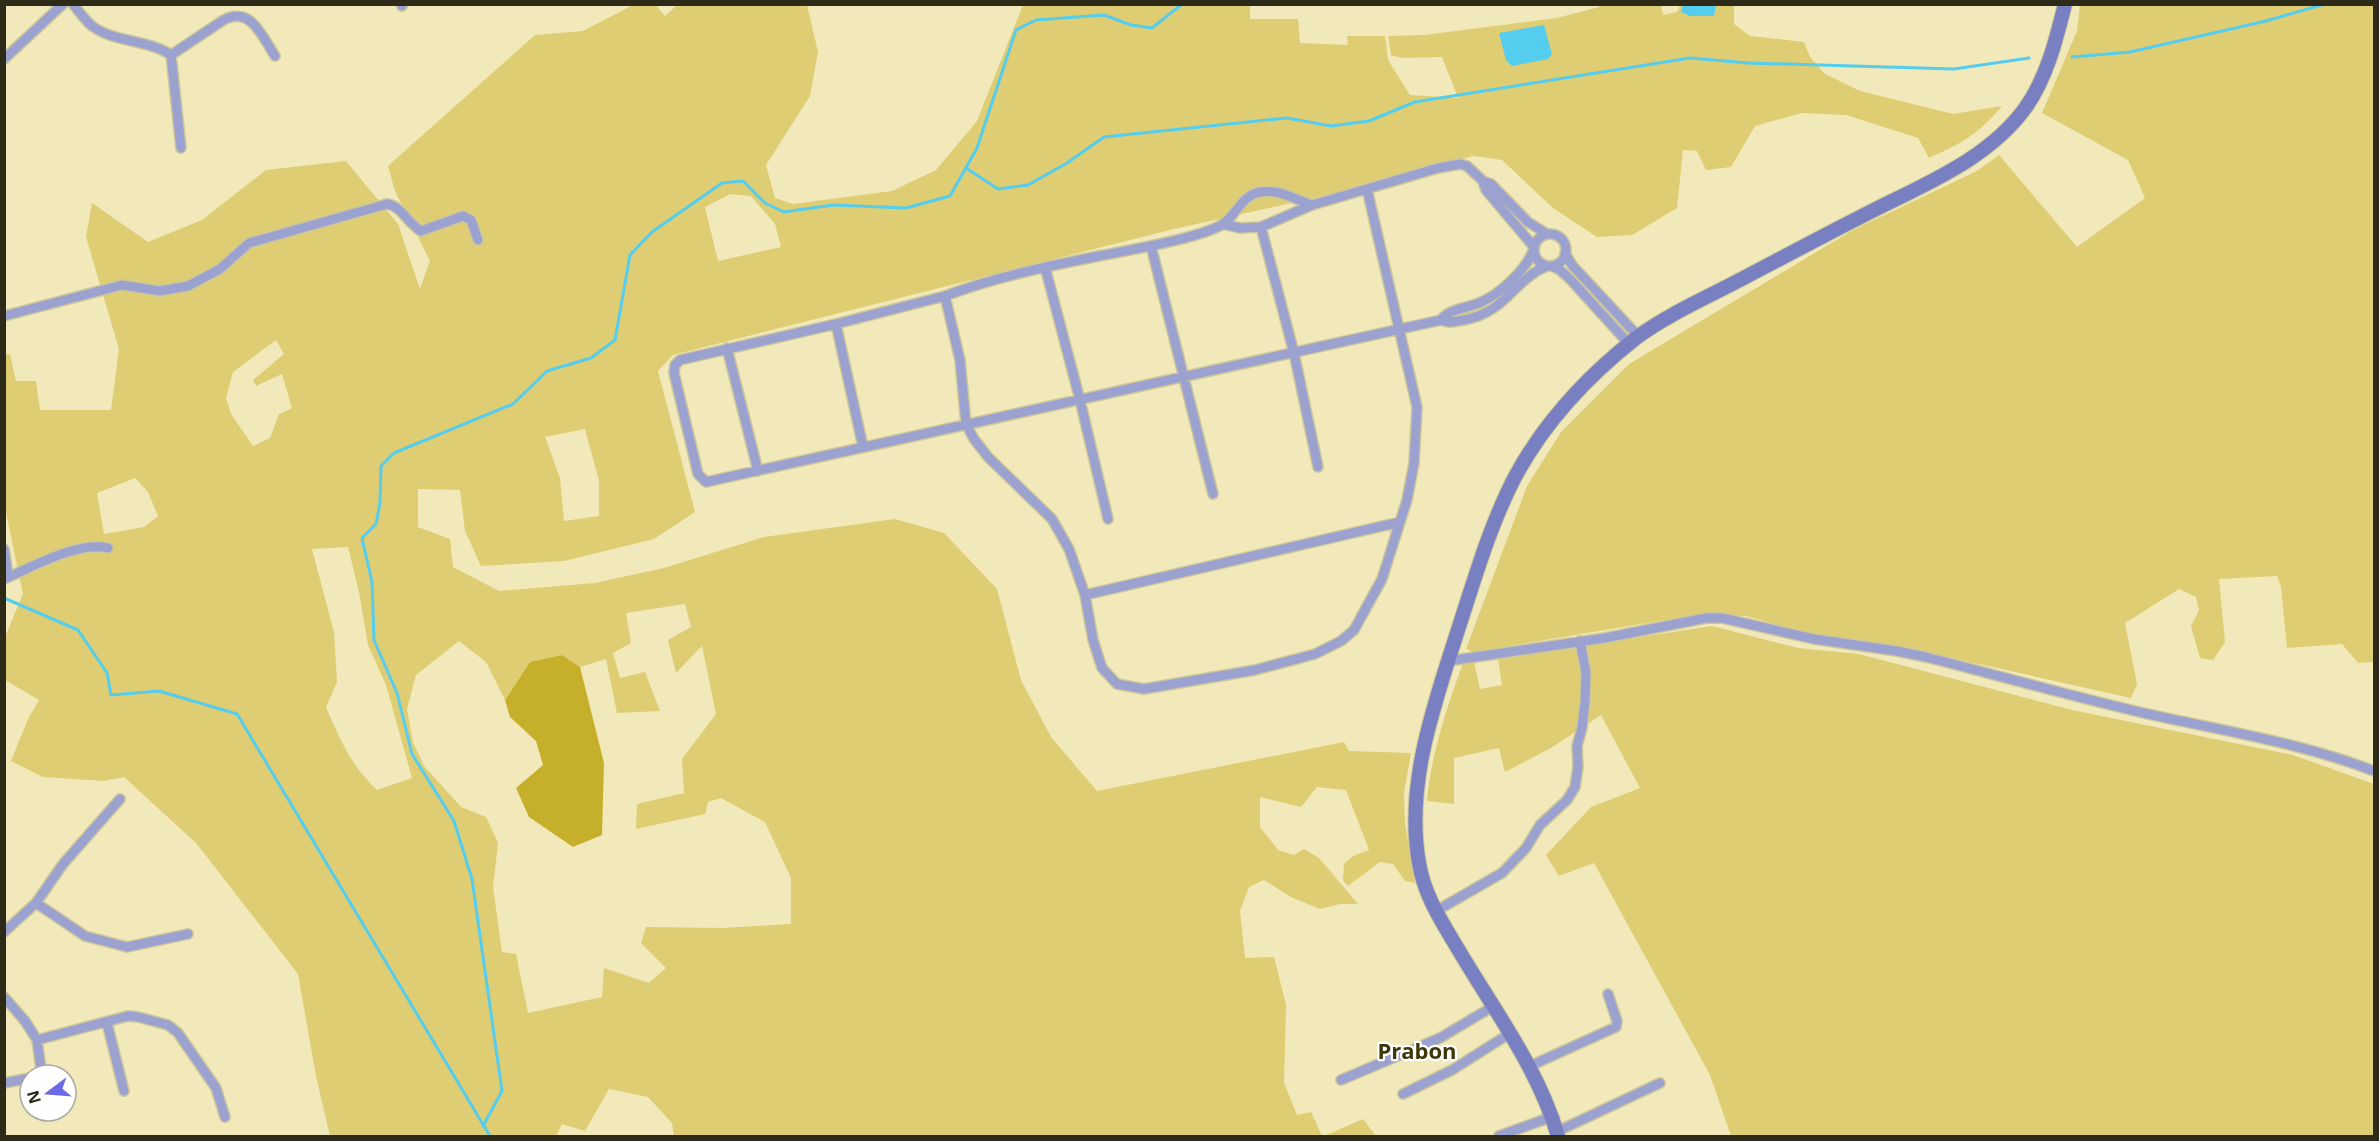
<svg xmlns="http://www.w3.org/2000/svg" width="2379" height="1141" viewBox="0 0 2379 1141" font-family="'Open Sans',sans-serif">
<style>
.green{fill:#decd73;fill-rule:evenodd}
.forest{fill:#c6af2a}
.water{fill:#54cdee}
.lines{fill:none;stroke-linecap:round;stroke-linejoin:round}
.stream{stroke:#54cdee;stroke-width:3}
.street-casing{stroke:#cec79c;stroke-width:12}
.secondary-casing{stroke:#cec79c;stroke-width:16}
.street{stroke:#9ca2cf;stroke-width:9}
.secondary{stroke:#7980c1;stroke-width:14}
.labels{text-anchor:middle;stroke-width:4.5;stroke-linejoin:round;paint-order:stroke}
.quarter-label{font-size:22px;font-weight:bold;fill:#3f3709;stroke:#fff}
</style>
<rect width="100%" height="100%" fill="#f1e9b9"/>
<path class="green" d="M633,5H656L665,16L677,5H807L818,52L810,96L766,165L775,198L793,204L892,191L936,170L977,121L1023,5H1250V19H1298L1300,43L1348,45L1347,36H1385L1388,60L1410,95L1458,98L1442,57L1402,58L1391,55L1388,36L1424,35L1557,18L1599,7V5H1661L1663,15L1677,12L1680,5H1683L1681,12L1714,16L1716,5H1736L1734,6V24L1750,36L1804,42L1810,57L1825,74L1860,91L1953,114L2002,106C1976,136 1964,142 1929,158L1918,138L1846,115L1802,113L1755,126L1731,167L1706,170L1697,151L1683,150L1677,208L1632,235L1597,237L1553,208L1502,160L1473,156L1341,192L1174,229L673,355L658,371L695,512L654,539L564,561L481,566L465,531L460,490L418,489V527L450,539L453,567L499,591L595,583L664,568L764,537L895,519L944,533L997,589L1021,680L1051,737L1097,791L1344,742L1349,751L1411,753L1404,793L1405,823L1415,883L1405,881L1393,864L1380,862L1348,886L1343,880L1344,864L1353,856L1369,850L1346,790L1317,787L1301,807L1260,797V827L1278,850L1294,855L1304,849L1319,858L1358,904H1340L1320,909L1291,897L1264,880L1249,887L1240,911L1245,958L1274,957L1286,1005L1284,1083L1297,1115L1311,1112L1322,1136H674L672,1123L648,1097L609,1089L585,1131L562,1124L556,1136H330L316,1076L298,974L196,843L124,777L104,781L43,777L11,761L28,719L39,700L5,680V637L23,594L5,508V355L10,354L16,381H36L40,410H111L119,349L86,237L92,203L148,242L202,220L266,170L346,161L398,224L420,289L430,261L395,191L388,166L535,35L583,31ZM730,194L751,196L775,224L781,247L718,261L705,207ZM276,340L284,354L253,380L256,386L282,374L292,408L279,414L270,438L253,446L231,414L226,398L233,372ZM585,429L599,481V516L564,521L560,478L545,437ZM135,478L148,492L158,516L144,527L104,534L97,493ZM348,547L359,592L368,645L386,685L412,778L377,790C352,767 339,738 326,707L337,682L334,632L312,549ZM685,604L691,627L668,640L676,673L702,646L716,714L682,759L684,793L637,804L636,829L705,814L708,802L721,798L765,822L791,878V924L722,928L646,927L641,943L666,968L649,983L604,968L602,997L528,1013L516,954L502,952L493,887L498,843L486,817L461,807L424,766L413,742L407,709L416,675L459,641L486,662L505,700L530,662L562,655L580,667L606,659L617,713L660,711L645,672L620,678L613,653L631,643L626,613Z
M2080,5H2374V662L2358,663L2342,644L2287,648L2281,587L2277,576L2219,579L2225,642L2213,660L2200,658L2191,626L2199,610L2196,597L2179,589L2125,623L2137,684L2131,698L1916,650L1800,631L1746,616L1701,614L1473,652L1466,649L1527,486L1561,432L1629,364L1855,229L1977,171L1999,155L2077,247L2145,198L2128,160L2042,113L2077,31Z
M1712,626L1798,648L1859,654L2072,710L2293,755L2374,784V1136H1731L1710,1075L1594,863L1559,876L1546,855L1591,807L1640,788L1601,715L1551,748L1505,772L1499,748L1454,758V804L1427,801C1431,753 1447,708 1463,663L1474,662L1480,689L1502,685L1498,659Z
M1363,1119L1376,1136H1324Z"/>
<path class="forest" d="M562,655L580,667L604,763L602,835L573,847L529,817L516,788L543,765L536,741L510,717L505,700L530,662Z"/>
<path class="water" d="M1683,5H1716L1714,16H1690L1681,12Z
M1544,25L1552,54L1548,59L1512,66L1506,60L1499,33Z"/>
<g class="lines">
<path class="stream" d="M2072,57L2130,52L2266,21L2325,4
M966,168L998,189L1028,185L1067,163L1104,137L1287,118L1331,126L1369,121L1415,102L1690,58L1748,63L1954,69L2029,58
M4,598L78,630L107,673L111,695L159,691L237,714L490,1136
M483,1126L502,1091L472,879L454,821L412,754L397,693L374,640L372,582L362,538L376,524L380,503L381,466L394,453L513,404L547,371L591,358L615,340L630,255L652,232L722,183L743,181L765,203L784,212L833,205L906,208L950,196L977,148L1016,30L1036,20L1104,15L1131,25L1152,28L1182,4"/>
<defs>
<path id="street" d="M73,4C79,12 85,20 92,26C115,43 147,39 171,55L181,148
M401,4L402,6
M171,55L222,21C250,4 262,36 275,56
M4,59L63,4
M1483,181L1486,190L1534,247
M1312,205C1294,199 1280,189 1260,192C1242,195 1236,215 1223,224C1217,228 1208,231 1202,233C1168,244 1134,249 1099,256C1048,266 995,277 945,296L960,360L966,424L974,439L988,457L1052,519L1069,549L1085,595L1093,640L1102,668L1117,684L1144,689L1255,670L1315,654L1341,641L1354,630L1382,579L1407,500L1414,463L1417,407L1367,189
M1223,224L1240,228L1261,227L1312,205L1438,168L1460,164L1467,166L1483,181L1491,184L1528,222L1547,234
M1261,227L1294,353L1318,467
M1534 250a16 16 0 1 1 32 0a16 16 0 1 1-32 0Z
M1151,246L1213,494
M1565,253L1572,265L1638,336
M1552,266L1560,270L1570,279L1629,344
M1045,267L1080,400L1108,519
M945,296L836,324L680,360L675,365L674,373L698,474L706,482L1441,320C1449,324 1456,321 1464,320C1507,312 1514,279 1547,266
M4,316L122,285L160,291L188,286L220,269L249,243L387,204C402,206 407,223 421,231L463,216L471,220L478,240
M1441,320C1449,309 1467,308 1479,303C1499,295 1525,271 1533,251
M836,324L863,447
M727,348L758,471
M4,549L7,569L4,579
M4,579C33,567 77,541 108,548
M1085,595L1400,522
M1448,661L1605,638L1706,618H1722L1814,639L1897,651L1926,657C2000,676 2074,697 2148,714C2224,731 2302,743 2374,771
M36,903L85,936L127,947L188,934
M1436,911L1502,873L1526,848L1540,825L1567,800L1575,787L1578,767L1577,746L1582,728L1585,701L1586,673L1580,641
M4,932L36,903L63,864L120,799
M4,997L25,1021L37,1040L128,1016L138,1017L168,1025L178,1033L216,1088L225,1117
M107,1023L124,1091
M1530,1066L1616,1027L1617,1021L1608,994
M36,1075L41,1069L37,1040
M1341,1080L1440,1038L1492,1007
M4,1083L30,1078
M1403,1094L1452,1070L1509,1034
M1556,1132L1660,1083
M1499,1136L1551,1117"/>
<path id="secondary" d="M1558,1136C1538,1068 1494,1010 1458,949C1442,922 1424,895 1419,863C1405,786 1434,705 1457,633C1474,581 1490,524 1516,475C1545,422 1589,375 1636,338C1664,317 1701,300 1732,284C1782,258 1832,231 1882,206C1933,181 1992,155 2026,107C2047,77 2056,40 2065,4"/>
</defs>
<use href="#street" class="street-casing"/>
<use href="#secondary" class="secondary-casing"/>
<use href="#street" class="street"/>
<use href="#secondary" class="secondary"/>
</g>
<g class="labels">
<g class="quarter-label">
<text x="1417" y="1059">Prabon</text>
</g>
</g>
<rect width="2379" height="1141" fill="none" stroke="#2d2a18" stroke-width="12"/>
<g transform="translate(48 1093) rotate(254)"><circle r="28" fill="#ffffff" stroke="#abaaa3" stroke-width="1.5"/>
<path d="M0-4.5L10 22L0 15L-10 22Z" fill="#6a6be5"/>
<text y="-9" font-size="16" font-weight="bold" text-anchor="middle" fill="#2d2a18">N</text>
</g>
</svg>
